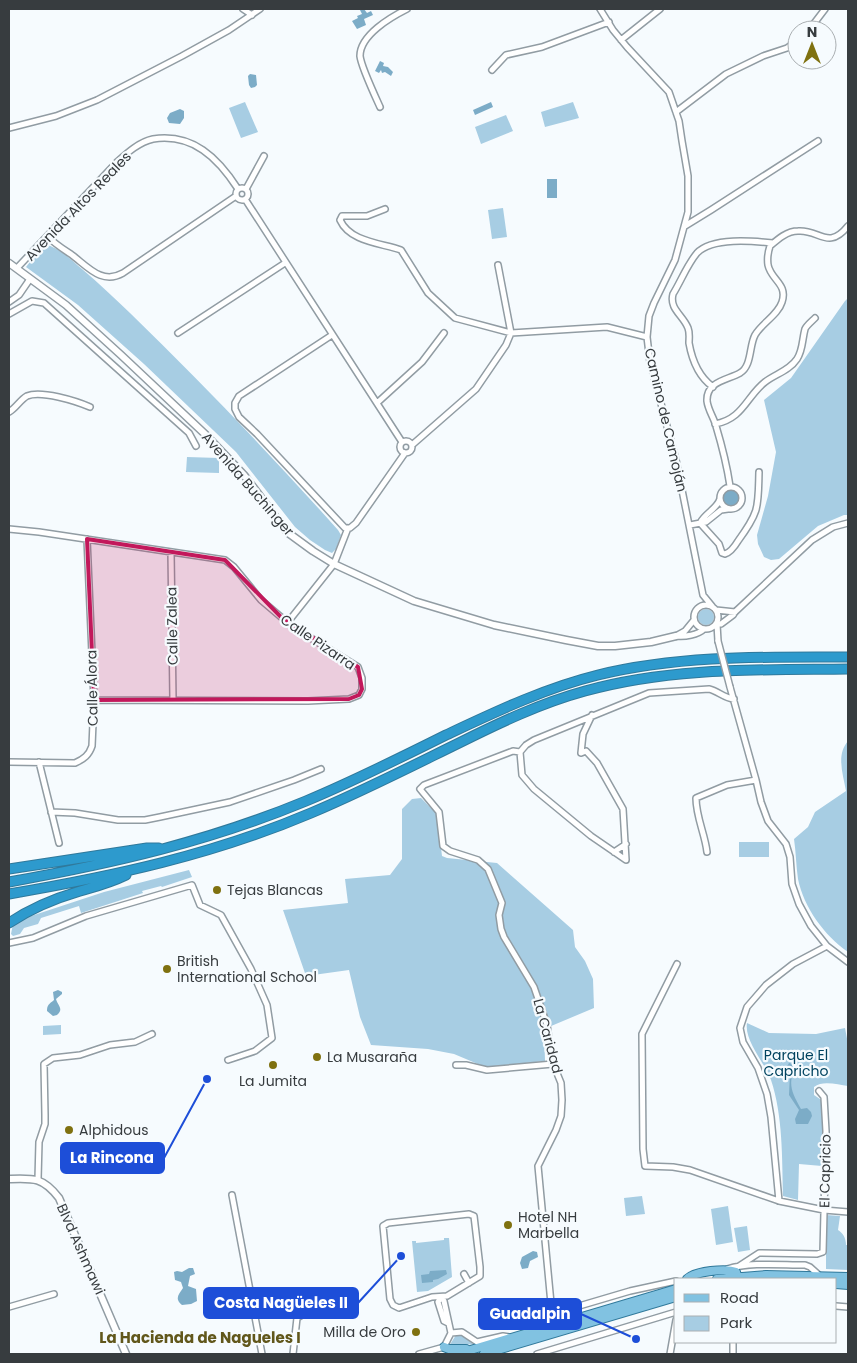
<svg xmlns="http://www.w3.org/2000/svg" width="857" height="1363" viewBox="0 0 857 1363" font-family="Poppins,sans-serif">
<style>
.green{fill:#a7cde3}
.water{fill:#7cacc7}
.lines{fill:none;stroke-linecap:round;stroke-linejoin:round}
.minor-casing{stroke:#919ca3;stroke-width:8}
.tertiary-casing{stroke:#919ca3;stroke-width:9}
.primary-casing{stroke:#30799b;stroke-width:10}
.motorway-casing{stroke:#30799b;stroke-width:11}
.minor{stroke:#fff;stroke-width:5}
.tertiary{stroke:#fff;stroke-width:6}
.primary{stroke:#81c2e1;stroke-width:8}
.motorway{stroke:#2d9acd;stroke-width:9}
.minor-bridge-casing{stroke:#919ca3;stroke-width:8;stroke-linecap:butt}
.minor-bridge{stroke:#fff;stroke-width:5}
.marked{fill:#c2185b;fill-opacity:0.2;stroke:#c2185b;stroke-width:4;stroke-linejoin:round}
.poi-dot{fill:#7f7110;stroke:#f6fbfe;stroke-width:2}
.labels{text-anchor:middle;stroke-width:4.5;stroke-linejoin:round;paint-order:stroke}
.street-label{font-size:14px;fill:#373c3f;stroke:#f6fbfe}
.poi-label{font-size:14px;fill:#373c3f;stroke:#f6fbfe;text-anchor:start}
.park-label{font-size:14px;fill:#01435f;stroke:#f6fbfe}
.neighbourhood-label{font-size:15px;font-weight:bold;fill:#61571b;stroke:#f6fbfe}
.leader{fill:none;stroke:#1d4ed8;stroke-width:2}
.callout-dot{fill:#1d4ed8;stroke:#f6fbfe;stroke-width:2}
.callout{fill:#1d4ed8;stroke:#1d4ed8;stroke-width:2}
.callout-label{font-size:15px;text-anchor:middle;font-weight:bold;fill:#fff}
</style>
<rect width="100%" height="100%" fill="#f6fbfe"/>
<path class="green" d="M245,102L258,132L241,138L229,108Z
M573,102L579,118L545,127L541,112Z
M506,115L513,131L481,144L475,127Z
M503,208L507,237L492,239L488,210Z
M44,244C60,248 70,259 82,269C99,283 114,298 130,313C202,383 271,455 338,530L341,535L336,549L332,553L325,550L310,540L295,527L236,452L144,364L78,305L26,267Z
M848,298V515H844L818,526L779,559L771,560L764,557L758,544L757,535L768,496L776,452L764,400L791,378L845,301Z
M187,457L219,458V473L186,472Z
M698 617a8 8 0 1 1 16 0a8 8 0 1 1-16 0Z
M848,741V952C824,935 804,908 798,879C796,866 796,852 794,839L808,827L815,812L846,791C843,774 836,755 848,741Z
M421,798L437,814L442,856L447,858L497,863L573,930L575,947L585,961L593,979L594,1008L544,1029L545,1061L485,1067L454,1054L428,1049L371,1045L360,1017L349,970L306,976L283,910L348,903L345,879L390,875L402,859V809L412,799Z
M739,842H769V857H739Z
M189,870L192,877L162,887L161,886L142,891L143,893L81,913L79,906L41,918L38,924L24,928L20,934L13,936L11,934L13,924L19,920L104,892Z
M747,1023L769,1033L816,1034L845,1028L848,1044V1086C838,1085 823,1080 814,1087V1095L820,1099L822,1102V1166L799,1164L798,1200L783,1196C782,1158 783,1116 771,1080C765,1063 744,1041 747,1023Z
M61,1025V1034L43,1035V1026Z
M642,1196L645,1214L626,1216L624,1198Z
M728,1206L733,1242L716,1245L711,1209Z
M826,1215L840,1216L838,1230C843,1233 846,1238 846,1245H848V1270L826,1269Z
M747,1226L750,1250L738,1252L734,1228Z
M444,1238H449L452,1277L428,1291L417,1292L412,1241H416V1243L444,1240Z
M456,1335H462L473,1344L449,1346Z"/>
<path class="water" d="M364,9L367,13L371,11L373,15L364,19L366,25L357,29L352,21L358,18L357,16L362,14L360,10Z
M380,61L384,63L383,66L388,67L393,72L391,76L385,72L382,73L381,70L379,73L375,71Z
M250,74L256,75L257,85L255,87L251,88L249,85L248,76Z
M491,102L493,107L475,115L473,110Z
M180,109L184,111V118L180,124L169,123L167,118L170,113Z
M557,179V198H547V179Z
M723 498a8 8 0 1 1 16 0a8 8 0 1 1-16 0Z
M58,990L62,992V994L56,999C58,1006 64,1009 57,1015L53,1016L47,1011C47,1005 49,1004 54,1000L53,992Z
M789,1063L795,1065C788,1085 791,1091 801,1109L807,1108L811,1112L812,1116L808,1124H796L795,1119L799,1110L789,1095L790,1073L787,1067Z
M533,1251L537,1252L538,1257L530,1261L528,1268L522,1269L520,1263L522,1257Z
M189,1268H193L195,1274L190,1276L188,1286L196,1289L197,1301L191,1304L182,1305C174,1299 179,1294 183,1288L181,1282L175,1280L174,1272L177,1271L182,1272Z
M446,1270L447,1274L438,1279L433,1280V1282L422,1283L421,1275L429,1274L430,1271Z"/>
<g class="lines">
<defs>
<path id="minor" d="M243,9L252,15
M600,9L613,30L627,47L669,92L679,121L682,141L688,176V212L675,260L654,303L649,316L647,337L650,362L676,460L703,595L712,606
M809,30L825,9
M621,40L660,9
M492,70L506,55L542,47L609,22
M380,107C375,96 361,66 360,56C360,35 391,17 407,9
M676,112L726,74L763,56L787,48L797,41
M9,128L56,116L97,100L182,56L229,30L260,9
M236 194a6 6 0 1 1 12 0a6 6 0 1 1-12 0Z
M246,189L264,156
M245,199L402,442
M385,209L367,216H342L340,220C350,242 381,243 401,250L428,293L455,318L511,333L607,327L647,337
M685,226L711,210L818,141
M47,236C55,244 63,249 72,255C88,267 102,285 123,273L236,196
M17,268L117,162C127,153 139,142 153,139C193,133 218,158 238,189
M9,302L19,295L30,279
M9,314L32,301L44,303L189,433L196,446
M178,333L285,263
M332,335L239,396L235,403V409L239,417L257,434L345,528H350L356,523L405,453
M713,387C699,377 692,360 689,343C689,338 690,333 688,328C683,315 669,309 673,294C681,281 687,265 697,253C712,237 753,241 773,243
M377,403L422,362L444,333
M9,412C16,408 20,400 27,396C41,390 76,401 90,407
M715,424C743,419 746,397 765,382C775,374 789,371 797,359C803,350 802,340 805,329C806,326 812,321 815,318
M400 447a6 6 0 1 1 12 0a6 6 0 1 1-12 0Z
M412,445L476,389L506,345L511,333L498,265
M730,486C727,466 722,446 716,426C714,418 708,410 707,401C706,381 728,380 740,373C752,366 749,346 755,335C762,323 778,315 782,302C788,284 771,280 768,265C767,258 768,252 770,246C778,239 787,231 798,231C819,229 828,251 848,226
M720 498a11 11 0 1 1 22 0a11 11 0 1 1-22 0Z
M700,523L719,544L722,553L725,554C731,552 735,546 738,541C760,511 758,507 759,472
M700,523C705,513 717,509 720,499
M690,525L706,522L721,510L728,509
M9,529L39,532L225,560L234,567L261,600L281,617L306,635L358,667L362,678V689L359,695L349,699L308,701L94,700
M171,552L173,700
M694 617a12 12 0 1 1 24 0a12 12 0 1 1-24 0Z
M716,610L735,612
M288,622L334,564L348,528
M717,624H721L733,615L735,612L812,540L833,527L848,523
M717,624L718,641
M676,636C685,637 698,635 704,629
M676,636L685,631L694,620
M730,687L756,780L761,802L768,821L786,844L790,857L792,884L799,904L811,926L827,946L848,962
M592,715L583,734L581,753L586,751L597,763L623,809L626,860L591,836L534,789L522,775L520,752L526,745L534,740L649,693L709,689C718,691 724,698 734,699
M520,752L513,751L424,785L420,789L439,812L443,846L450,851L478,860L488,869L502,903L499,915L501,929L504,937L534,987L547,1025L552,1061L561,1083L562,1100L561,1116L556,1130L538,1166L552,1314V1325
M9,762L75,763C84,759 89,755 92,746L94,700L87,539
M39,762L59,843
M51,812L75,813L118,820H145L160,817L230,802L294,780L321,769
M614,852L626,844
M707,852C705,834 696,817 696,798L727,785L756,780
M9,943L33,938L86,916L192,885L200,905L221,915L251,969L267,1005L272,1038L255,1051L228,1060
M677,964L642,1034L643,1149L645,1166L673,1167L690,1170L779,1201L824,1210L848,1212
M456,1065H466L487,1070L553,1064
M38,1179L39,1142L45,1124V1115L44,1064L53,1058L80,1055L110,1045L135,1042L152,1034
M232,1195L262,1354
M779,1201L771,1117L767,1094L758,1068L743,1042L740,1028L747,1007L766,985L793,964L827,946
M469,1214L474,1216L480,1267V1276L447,1296L432,1297L399,1308L393,1305L390,1299L383,1226L388,1223Z
M739,1266L759,1253L817,1254L823,1252L826,1131L824,1097L819,1091
M727,1269C752,1262 779,1265 805,1265L810,1267L820,1276
M464,1274L469,1283
M441,1297L438,1302L444,1321L448,1323
M836,1306L848,1307
M9,1307L54,1294
M552,1314L630,1291L676,1281
M451,1333L462,1332L477,1342L503,1336L509,1337
M293,1354L297,1318L294,1314L295,1311L299,1310L301,1311L302,1315L297,1318
M419,1354L444,1347L451,1333L444,1301L441,1297
M537,1354L676,1312
M670,1354L676,1320
M733,1354V1342"/>
<path id="tertiary" d="M9,263L66,305L121,355L206,435L244,475L287,532L313,551L334,564L414,601L494,625L566,640L598,646H615L651,642L676,636
M9,1179C33,1178 43,1177 59,1198L126,1354"/>
<path id="primary" d="M687,1279C695,1271 726,1268 736,1272L738,1279
M717,1279L766,1275L848,1277
M836,1284L848,1285
M444,1347L449,1349H466
M457,1354L676,1289
M484,1354L676,1297"/>
<path id="motorway" d="M9,869L147,848H159
M9,882C114,863 207,842 306,801C354,781 400,758 446,735C495,712 545,688 598,675C680,655 764,657 848,657
M9,894C114,876 212,855 311,813C361,792 410,767 459,743C499,723 541,703 585,691C671,667 760,670 848,669
M9,923C30,909 53,899 77,892C94,887 110,883 126,875"/>
</defs>
<use href="#minor" class="minor-casing"/>
<use href="#tertiary" class="tertiary-casing"/>
<use href="#primary" class="primary-casing"/>
<use href="#motorway" class="motorway-casing"/>
<use href="#minor" class="minor"/>
<use href="#tertiary" class="tertiary"/>
<use href="#primary" class="primary"/>
<use href="#motorway" class="motorway"/>
<defs>
<path id="minor-bridge" d="M718,641L730,687"/>
</defs>
<use href="#minor-bridge" class="minor-bridge-casing"/>
<use href="#minor-bridge" class="minor-bridge"/>
</g>
<path class="marked" d="M87,539L225,560L281,617L358,667L362,689L359,695L349,699L94,700Z"/>
<g class="poi-dot">
<circle cx="217" cy="890" r="5"/>
<circle cx="167" cy="969" r="5"/>
<circle cx="317" cy="1057" r="5"/>
<circle cx="273" cy="1065" r="5"/>
<circle cx="69" cy="1130" r="5"/>
<circle cx="508" cy="1225" r="5"/>
<circle cx="416" cy="1332" r="5"/>
</g>
<g class="labels">
<g class="street-label">
<text transform="translate(78 206) rotate(-46)" y="5">Avenida Altos Reales</text>
<text transform="translate(666 420) rotate(77)" y="5">Camino de Camoján</text>
<text transform="translate(248 484) rotate(49)" y="5">Avenida Buchinger</text>
<text transform="translate(172 626) rotate(-91)" y="5">Calle Zalea</text>
<text transform="translate(318 642) rotate(34)" y="5">Calle Pizarra</text>
<text transform="translate(92 688) rotate(-91)" y="5">Calle Álora</text>
<text transform="translate(548 1036) rotate(75)" y="5">La Caridad</text>
<text transform="translate(825 1171) rotate(-89)" y="5">El Capricio</text>
<text transform="translate(81 1249) rotate(66)" y="5">Blvd Ashmawi</text>
</g>
<g class="poi-label">
<text x="227" y="895">Tejas Blancas</text>
<text x="177" y="966">British<tspan x="177" dy="16">International School</tspan></text>
<text x="327" y="1062">La Musaraña</text>
<text x="273" y="1086" text-anchor="middle">La Jumita</text>
<text x="79" y="1135">Alphidous</text>
<text x="518" y="1222">Hotel NH<tspan x="518" dy="16">Marbella</tspan></text>
<text x="406" y="1337" text-anchor="end">Milla de Oro</text>
</g>
<g class="park-label">
<text x="796" y="1060">Parque El<tspan x="796" dy="16">Capricho</tspan></text>
</g>
<g class="neighbourhood-label">
<text x="200" y="1343">La Hacienda de Nagueles I</text>
</g>
</g>
<path class="leader" d="M207 1079L164 1158M401 1256L358 1303M636 1339L581 1314"/>
<g class="callout-dot">
<circle cx="207" cy="1079" r="5"/>
<circle cx="401" cy="1256" r="5"/>
<circle cx="636" cy="1339" r="5"/>
</g>
<g class="callout">
<rect x="61" y="1143" width="103" height="30" rx="5"/>
<rect x="204" y="1288" width="154" height="30" rx="5"/>
<rect x="479" y="1299" width="102" height="30" rx="5"/>
</g>
<g class="callout-label">
<text x="112" y="1163">La Rincona</text>
<text x="281" y="1308">Costa Nagüeles II</text>
<text x="530" y="1319">Guadalpin</text>
</g>
<rect width="857" height="1363" fill="none" stroke="#373c3f" stroke-width="20"/>
<rect x="674" y="1278" width="162" height="65" fill="#f6fbfe" stroke="#aaafb2"/>
<rect x="684" y="1294" width="25" height="8" fill="#81c2e1" stroke="#aaafb2"/>
<text x="720" y="1303" font-size="15" fill="#373c3f">Road</text>
<rect x="684" y="1316" width="25" height="15" fill="#a7cde3" stroke="#aaafb2"/>
<text x="720" y="1328" font-size="15" fill="#373c3f">Park</text>
<g transform="translate(812 45)"><circle r="24" fill="#f6fbfe" stroke="#aaafb2"/>
<path d="M0-4L9 19L0 12L-9 19Z" fill="#7f7110"/>
<text y="-8" font-size="14" font-weight="bold" text-anchor="middle" fill="#373c3f">N</text>
</g>
</svg>
